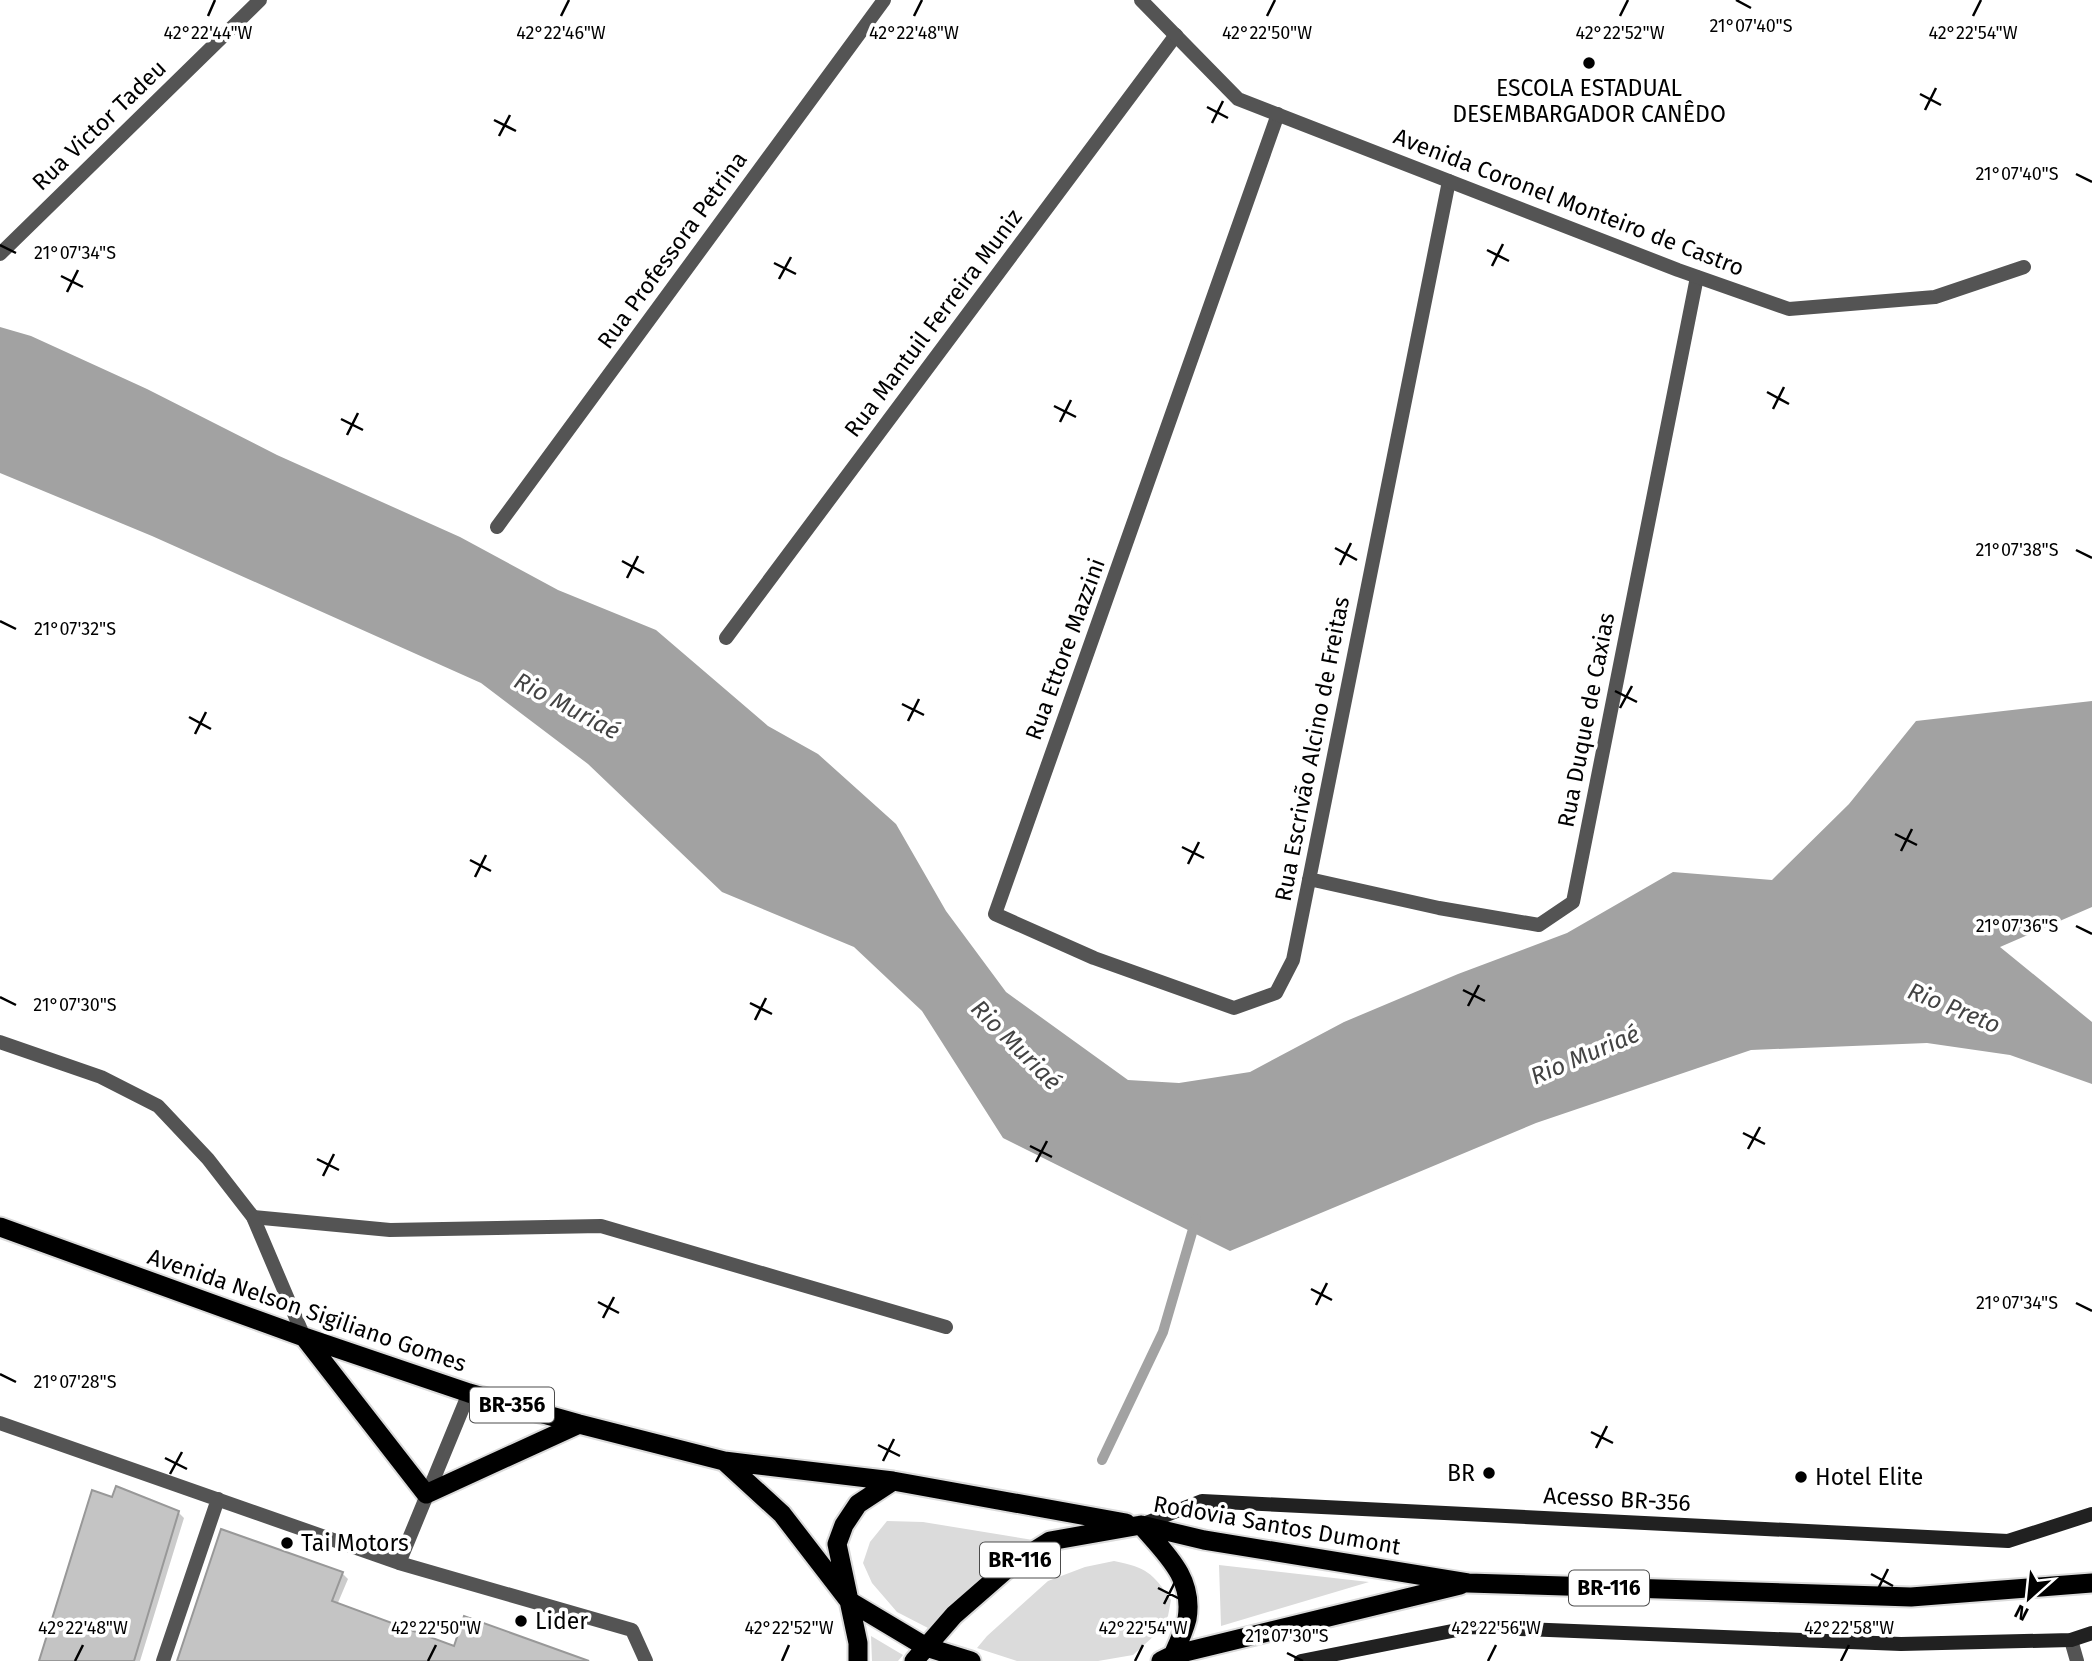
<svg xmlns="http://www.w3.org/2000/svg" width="2092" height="1661" viewBox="0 0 2092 1661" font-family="'Fira Sans',sans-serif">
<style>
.green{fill:#dbdbdb}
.water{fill:#a2a2a2}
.shadow{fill:#0003}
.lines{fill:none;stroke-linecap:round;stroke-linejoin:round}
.stream{stroke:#a2a2a2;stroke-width:10}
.building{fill:#c4c4c4;stroke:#989898;stroke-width:2}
.trunk-casing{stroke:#dbdbdb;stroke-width:23}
.service{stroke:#545454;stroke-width:14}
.minor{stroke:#545454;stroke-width:14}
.tertiary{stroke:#545454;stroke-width:14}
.secondary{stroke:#212121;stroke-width:14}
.trunk{stroke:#000;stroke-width:19}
.ticks{fill:none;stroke:#000;stroke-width:2.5}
.poi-dot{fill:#000;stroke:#fff;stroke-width:2.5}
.labels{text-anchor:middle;stroke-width:7;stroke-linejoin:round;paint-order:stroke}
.shield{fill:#fff;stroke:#4c4c4c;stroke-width:2}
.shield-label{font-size:21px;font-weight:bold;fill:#000}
.poi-label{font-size:23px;fill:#000;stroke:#fff;text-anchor:start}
.street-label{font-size:23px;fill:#000;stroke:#fff}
.water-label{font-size:24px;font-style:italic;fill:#434343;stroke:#fff}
.ticks-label{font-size:18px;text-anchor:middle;fill:#000;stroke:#fff;stroke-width:7;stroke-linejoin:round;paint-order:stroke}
</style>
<rect width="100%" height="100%" fill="#fff"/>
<path class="green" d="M887,1521L923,1522L1033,1540L971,1585L928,1628L897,1612L872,1583L863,1563L870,1542Z
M1114,1561C1147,1568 1152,1572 1171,1600L1168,1616L1156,1634L1133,1655L1098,1661H1017L977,1648L987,1636L1048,1581L1085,1567Z
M1219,1565L1369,1582L1221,1626Z
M871,1636L903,1655L898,1661H872Z"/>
<path class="water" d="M0,327L31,336L147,389L277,455L460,537L558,590L656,630L768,726L818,754L896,824L946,911L1006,992L1128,1080L1179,1083L1250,1072L1344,1022L1458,974L1567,933L1673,872L1772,880L1849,804L1916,721L2092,701V907L2000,947L2092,1022V1084L2010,1055L1927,1043L1751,1050L1536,1123L1230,1251L1003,1138L922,1011L854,947L722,892L588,764L481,683L152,536L0,473Z"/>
<path class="shadow" d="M113,1499L178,1512L184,1518L140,1661H40Z
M342,1573L348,1579L337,1605L455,1648L584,1661H179Z"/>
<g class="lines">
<path class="stream" d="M1102,1460L1163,1332L1196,1219"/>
</g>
<path class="building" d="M116,1486L179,1511L134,1661H39L92,1490L112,1497Z
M221,1529L343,1572L332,1601L454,1646L464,1616L589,1661H177Z"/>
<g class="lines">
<defs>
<path id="trunk" d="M0,1227L304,1337L469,1393L579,1424L724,1461L893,1481L1126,1523
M304,1337L426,1494L579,1424
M724,1461L782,1514L849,1601L926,1647L971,1661
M1141,1525C1166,1554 1194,1578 1187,1619C1184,1631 1178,1644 1173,1655
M858,1661V1643L837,1544L844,1525L858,1504L893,1481
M914,1661L954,1615L1009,1567L1050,1541L1141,1525L1204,1540L1468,1583L1911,1597L2092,1583
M1161,1661L1173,1655L1460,1585"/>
</defs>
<use href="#trunk" class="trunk-casing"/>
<path class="service" d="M253,1217L390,1230L601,1226L946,1327
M0,1423L399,1563L632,1630L646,1661
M399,1563L469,1393
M163,1661L218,1499"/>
<path class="minor" d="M1278,114L995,914L1094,958L1234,1008L1276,993L1293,960L1449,181
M0,254L260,0
M497,527L884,0
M726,638L1176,35
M1309,879L1439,908L1539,925L1573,902L1697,277
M0,1042L101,1077L158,1106L208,1159L253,1217L304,1337
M2071,1640L2077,1661"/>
<path class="tertiary" d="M1141,0L1238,99L1678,270L1789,309L1935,297L2024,267"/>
<path class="secondary" d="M1141,1525L1202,1501L2008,1541L2092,1514
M1301,1661L1472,1627L1901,1644L2071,1640L2092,1633"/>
<use href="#trunk" class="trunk"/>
</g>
<path class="ticks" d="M1736,0L1751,8M208,16L215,0M561,16L569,0M914,16L922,0M1267,16L1275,0M1620,16L1628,0M1973,16L1981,0M1920,94L1941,105M1207,107L1228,118M1925,110L1936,88M494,120L516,131M1212,123L1223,101M499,136L510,115M2076,174L2092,182M0,245L16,253M1487,250L1509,261M774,263L796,274M1492,266L1503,244M61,276L83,287M779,279L791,257M67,292L78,270M1767,392L1789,404M1054,406L1076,417M1773,409L1784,387M341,419L363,430M1060,422L1071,400M347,435L358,413M1335,548L1357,560M2076,550L2092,558M622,561L644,573M1340,565L1351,543M627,578L638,556M0,621L16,629M1615,691L1637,702M902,704L924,715M1620,708L1632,686M189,717L211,729M908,721L919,699M195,734L206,712M1895,834L1917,845M1182,847L1204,858M1901,851L1912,829M470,860L491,871M1188,864L1199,842M475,877L486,855M2076,926L2092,934M1463,990L1485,1001M0,997L16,1005M750,1003L772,1014M1468,1006L1479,985M755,1020L766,998M1743,1133L1765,1144M1030,1146L1052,1157M1748,1149L1760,1127M317,1159L339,1170M1036,1162L1047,1141M323,1176L334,1154M1311,1289L1332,1300M598,1302L619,1313M2076,1303L2092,1311M1316,1305L1327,1283M603,1318L614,1297M0,1374L16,1382M1591,1432L1613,1443M878,1445L900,1456M1596,1448L1607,1426M165,1458L187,1469M883,1461L894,1439M170,1474L182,1452M1871,1574L1893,1586M1158,1588L1180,1599M1877,1591L1888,1569M1164,1604L1175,1582M1287,1653L1303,1661M75,1661L83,1645M428,1661L436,1645M782,1661L789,1645M1135,1661L1143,1645M1488,1661L1496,1645M1841,1661L1849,1645"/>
<g class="poi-dot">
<circle cx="1589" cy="63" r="7"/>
<circle cx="1489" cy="1473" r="7"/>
<circle cx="1801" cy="1477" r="7"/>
<circle cx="287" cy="1543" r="7"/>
<circle cx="521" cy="1621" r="7"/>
</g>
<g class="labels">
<g class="shield">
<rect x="470" y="1387.5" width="84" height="35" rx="5"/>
<rect x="980" y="1542.5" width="80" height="35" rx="5"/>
<rect x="1569" y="1570.5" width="80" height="35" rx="5"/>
</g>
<g class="shield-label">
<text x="512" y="1412">BR-356</text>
<text x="1020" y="1567">BR-116</text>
<text x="1609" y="1595">BR-116</text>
</g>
<g class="poi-label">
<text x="1589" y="96" text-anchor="middle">ESCOLA ESTADUAL<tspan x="1589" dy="26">DESEMBARGADOR CANÊDO</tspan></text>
<text x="1475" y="1481" text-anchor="end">BR</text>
<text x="1815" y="1485">Hotel Elite</text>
<text x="301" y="1551">Tai Motors</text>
<text x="535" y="1629">Lider</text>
</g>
<g class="street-label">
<text transform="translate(99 125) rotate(-44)" y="8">Rua Victor Tadeu</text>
<text transform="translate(1569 202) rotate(21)" y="8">Avenida Coronel Monteiro de Castro</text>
<text transform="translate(672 250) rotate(-54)" y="8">Rua Professora Petrina</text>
<text transform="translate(933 323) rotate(-53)" y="8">Rua Mantuil Ferreira Muniz</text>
<text transform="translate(1065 649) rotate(-70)" y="8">Rua Ettore Mazzini</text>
<text transform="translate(1586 720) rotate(-79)" y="8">Rua Duque de Caxias</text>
<text transform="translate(1312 749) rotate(-79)" y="8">Rua Escrivão Alcino de Freitas</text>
<text transform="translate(307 1310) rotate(19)" y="8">Avenida Nelson Sigiliano Gomes</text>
<text transform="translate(1617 1499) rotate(3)" y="8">Acesso BR-356</text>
<text transform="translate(1277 1525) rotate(10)" y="8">Rodovia Santos Dumont</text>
</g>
<g class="water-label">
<text transform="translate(567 706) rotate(28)" y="8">Rio Muriaé</text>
<text transform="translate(1954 1008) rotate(22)" y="8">Rio Preto</text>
<text transform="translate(1016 1045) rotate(45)" y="8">Rio Muriaé</text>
<text transform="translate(1585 1055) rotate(-23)" y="8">Rio Muriaé</text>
</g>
</g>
<g class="ticks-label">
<text x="1751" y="32">21°07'40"S</text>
<text x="208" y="39">42°22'44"W</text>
<text x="561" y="39">42°22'46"W</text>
<text x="914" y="39">42°22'48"W</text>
<text x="1267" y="39">42°22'50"W</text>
<text x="1620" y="39">42°22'52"W</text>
<text x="1973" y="39">42°22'54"W</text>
<text x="2017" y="180">21°07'40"S</text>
<text x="75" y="259">21°07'34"S</text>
<text x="2017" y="556">21°07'38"S</text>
<text x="75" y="635">21°07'32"S</text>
<text x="2017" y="932">21°07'36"S</text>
<text x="75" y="1011">21°07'30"S</text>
<text x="2017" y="1309">21°07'34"S</text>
<text x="75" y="1388">21°07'28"S</text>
<text x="83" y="1634">42°22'48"W</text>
<text x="436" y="1634">42°22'50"W</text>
<text x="789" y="1634">42°22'52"W</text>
<text x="1143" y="1634">42°22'54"W</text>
<text x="1496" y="1634">42°22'56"W</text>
<text x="1849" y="1634">42°22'58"W</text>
<text x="1287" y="1642">21°07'30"S</text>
</g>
<g transform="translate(2029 1598) rotate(207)" stroke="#ffffff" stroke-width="5" paint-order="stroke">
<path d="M0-5L12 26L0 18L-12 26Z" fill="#000000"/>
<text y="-10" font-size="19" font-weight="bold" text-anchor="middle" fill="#000000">N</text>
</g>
</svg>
